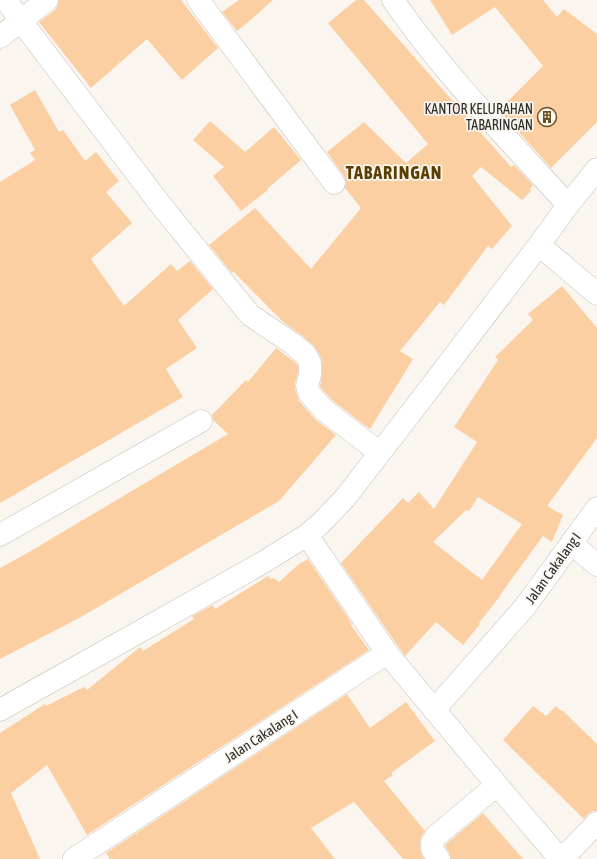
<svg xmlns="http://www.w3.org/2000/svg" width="597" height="859" viewBox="0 0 597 859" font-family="'Asap Condensed',sans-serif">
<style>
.building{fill:#fbcfa2;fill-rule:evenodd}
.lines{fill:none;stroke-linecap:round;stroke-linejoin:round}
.minor-casing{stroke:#c0bdb7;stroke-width:23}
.minor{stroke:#fff;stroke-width:22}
.labels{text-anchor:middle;stroke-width:3.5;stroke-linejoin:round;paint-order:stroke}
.poi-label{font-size:14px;fill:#2d2b29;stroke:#faf6ef;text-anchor:end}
.street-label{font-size:14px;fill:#2d2b29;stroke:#faf6ef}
.district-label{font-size:18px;font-weight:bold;letter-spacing:1px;fill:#5b3e01;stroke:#faf6ef}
</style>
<rect width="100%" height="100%" fill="#faf6ef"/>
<path class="building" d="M59,0H181L218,48L182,80L147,39L91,88L39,22L55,10L58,5Z
M239,0H273L246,24L237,31L222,12Z
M356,0H364L511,167L514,165L533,185L530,189L531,191L522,200L481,167L472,176L512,226L492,249L488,246L444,305L440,302L400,351L413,359L370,429L363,424L332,400L320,387L322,375V363L321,357L314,346L300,334L283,322L233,271L232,273L209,245L255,208L311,269L361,208L345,188L346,182L344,176L327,152L364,122L406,163L428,144L328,23Z
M430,0H543L557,17L564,9L597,34V122L551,168L506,118L500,109L543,66L495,7L452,35Z
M35,90L59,132L63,130L85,161L96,152L119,181L106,192L132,223L91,259L124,306L171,264L177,271L190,261L213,289L178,320L197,348L166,369L183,397L0,503V182L35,160L30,153L35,150L10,105Z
M210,121L245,152L274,127L301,160L267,189L268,190L241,211L213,176L224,167L193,140Z
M562,286L597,328V438L547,506L563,515L552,542L543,536L500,595H501L479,623L480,624L463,645L436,622L405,656L397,645L341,563L403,498L408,503L419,492L434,509L477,442L454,427L498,360L495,357L533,320L528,314ZM478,497L522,524L482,580L433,542L466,510L469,511Z
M276,348L296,363L298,366V373L295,383V389L299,401L315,419L336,435L279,501L81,617L0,659V568L40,546H39L228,434L213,420L212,415L246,380L248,382Z
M308,559L353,625L348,621L369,650L87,835L47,765L11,793L40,859H0V733L45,704L46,706L84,687L87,690L140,647L143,651L194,619L192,616L213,605L215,609L268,576L271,579L274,578L279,582L299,564Z
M347,694L370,728L406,702L435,741L391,773L393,775L384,781L425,831L421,837L420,843V849L422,856L424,859H403L354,802L311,828L335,859H110L106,853Z
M533,706L546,716L556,706L561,711L562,710L597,744V811H593L588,814L584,819L503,740Z
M483,813L523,859H451L449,852L445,846L446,844Z"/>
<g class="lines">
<defs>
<path id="minor" d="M6,0L21,21L160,204L250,315L293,344L306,355L310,363V375L307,386L309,393L323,409L380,453
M198,0L334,183
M393,0C444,74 508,139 568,205
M0,37L47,0
M539,245L597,294
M0,535L201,421
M307,535L387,653L497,785L560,859
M571,543L597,565
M0,710L262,563L307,535L321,523L345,498L410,414L539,245L568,205L597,169
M434,710L524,608L597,508
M74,859L387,653
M439,859L432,849V843L436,836L497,785
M562,859L597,823"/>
</defs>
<use href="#minor" class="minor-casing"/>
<use href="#minor" class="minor"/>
</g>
<defs>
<symbol id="building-ring" viewBox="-11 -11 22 22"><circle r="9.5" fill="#faf6ef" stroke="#6d5224" stroke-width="1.5"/><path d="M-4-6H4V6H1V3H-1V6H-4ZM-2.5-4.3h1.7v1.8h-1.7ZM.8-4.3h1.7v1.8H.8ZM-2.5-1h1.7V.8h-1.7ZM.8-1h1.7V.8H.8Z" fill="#6d5224"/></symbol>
</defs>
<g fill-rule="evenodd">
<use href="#building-ring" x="536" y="106" width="22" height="22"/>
</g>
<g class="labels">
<g class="poi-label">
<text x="533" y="114">KANTOR KELURAHAN<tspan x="533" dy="16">TABARINGAN</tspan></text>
</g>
<g class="street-label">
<text transform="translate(553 568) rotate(-54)" y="5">Jalan Cakalang I</text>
<text transform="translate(261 736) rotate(-33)" y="5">Jalan Cakalang I</text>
</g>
<g class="district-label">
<text x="394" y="179">TABARINGAN</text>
</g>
</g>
</svg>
